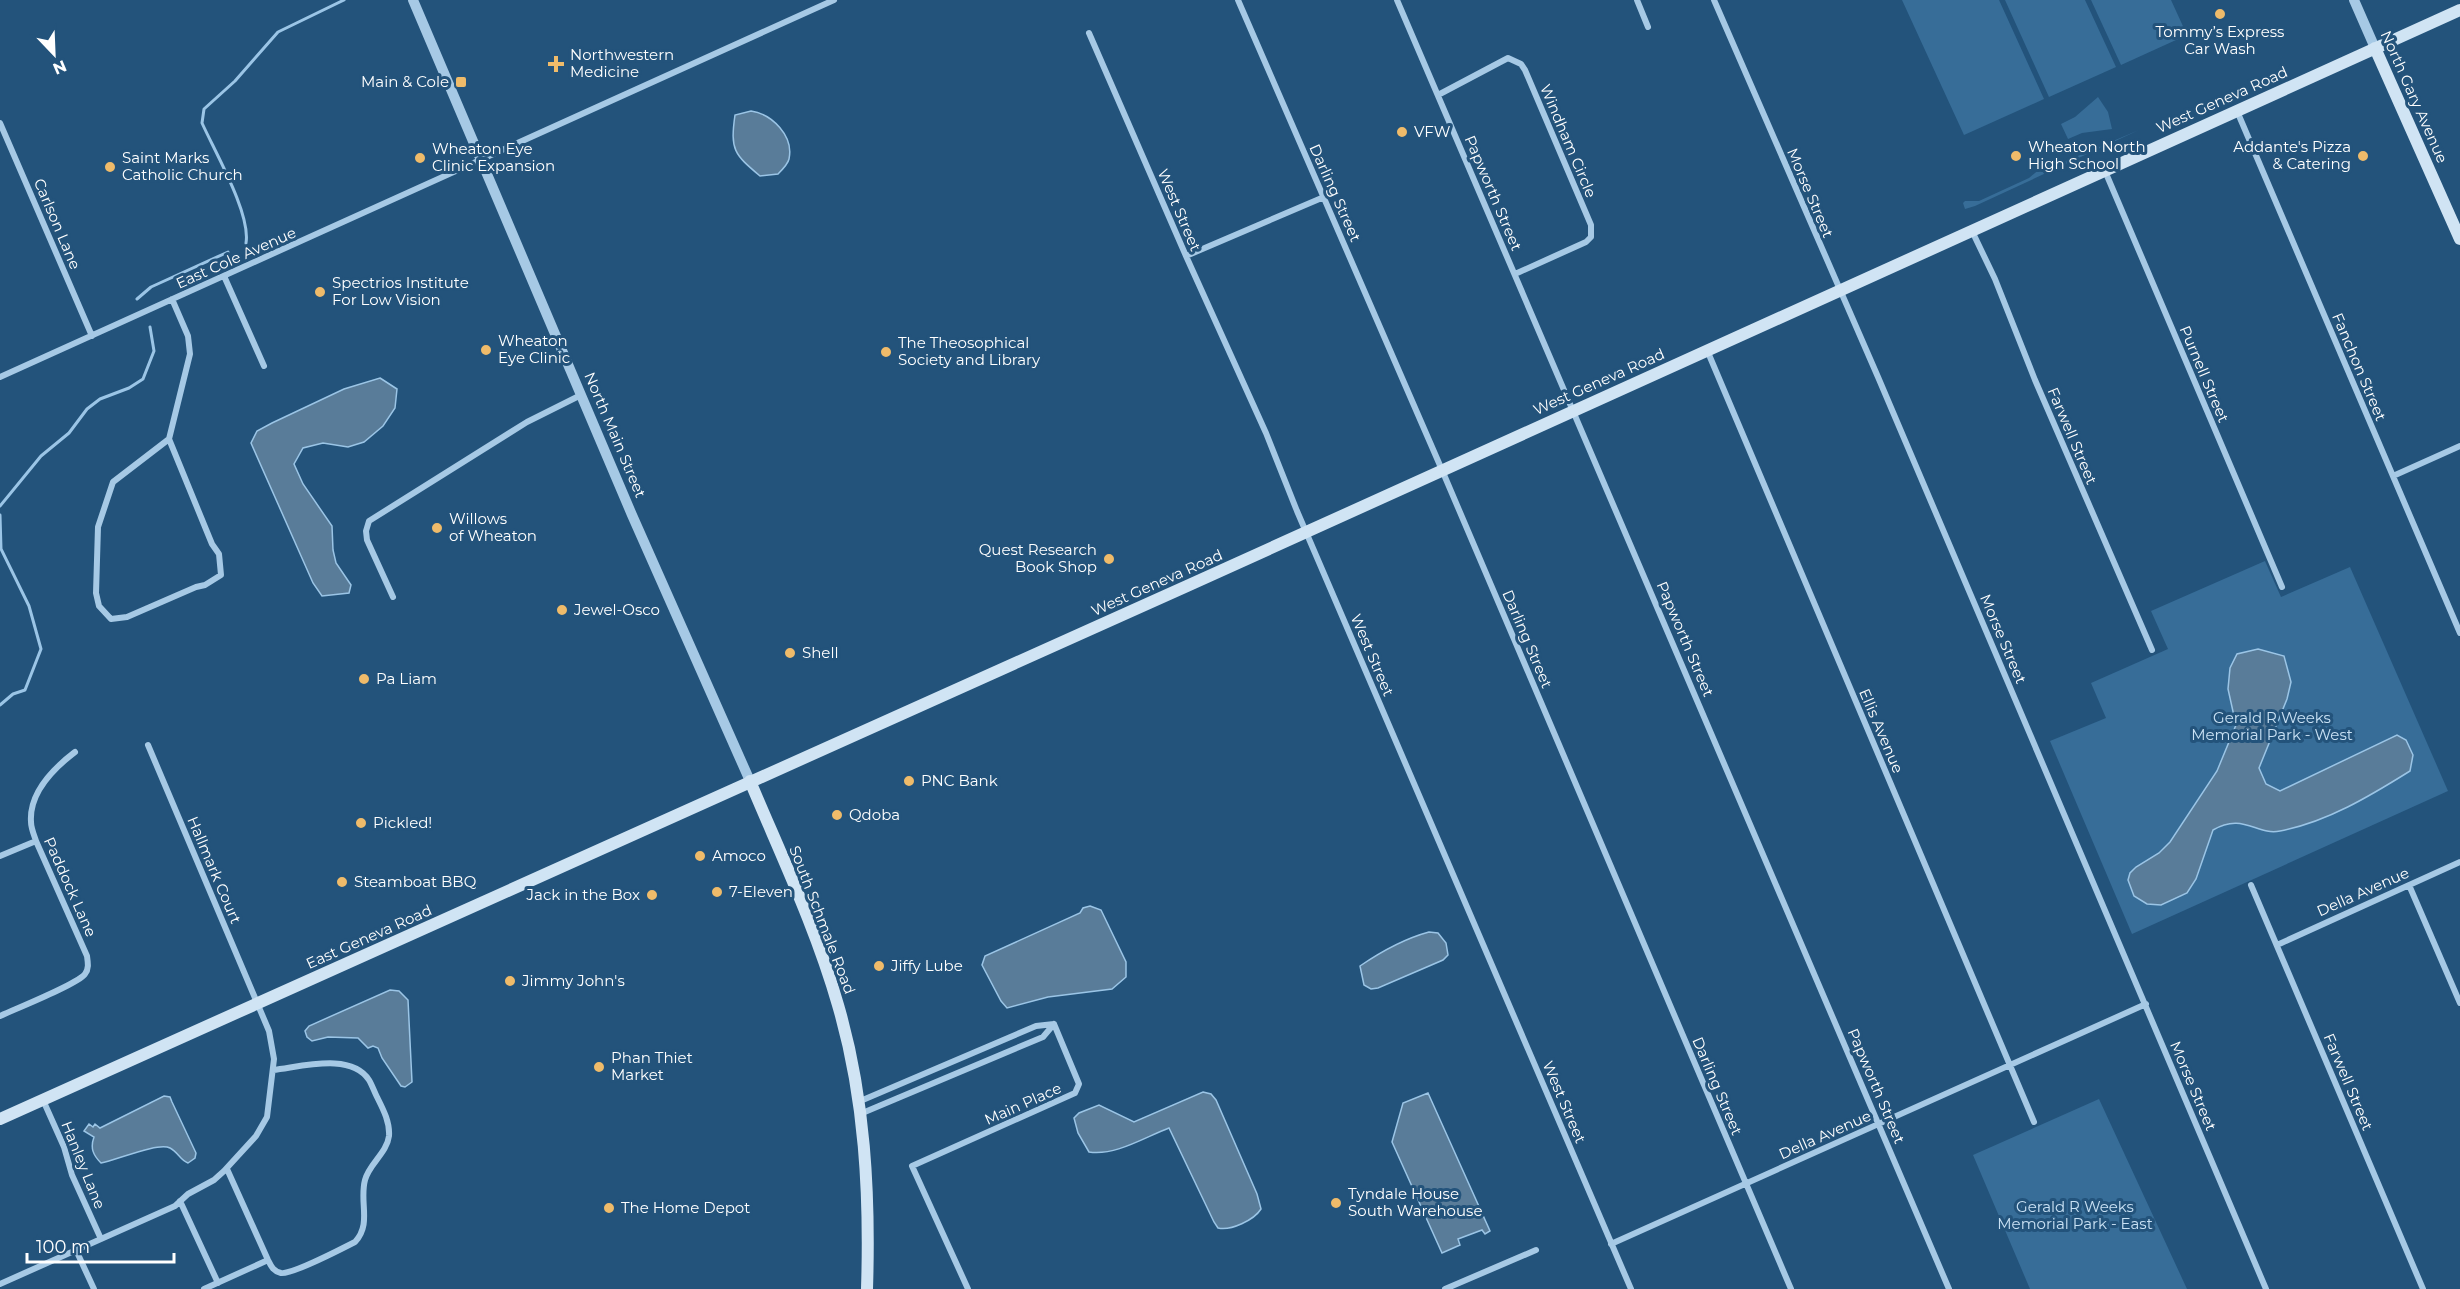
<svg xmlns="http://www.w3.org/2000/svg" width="2460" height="1289" viewBox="0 0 2460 1289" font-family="Montserrat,sans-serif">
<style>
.green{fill:#376d98}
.water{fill:#597c99;stroke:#9bc5e6;stroke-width:1.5}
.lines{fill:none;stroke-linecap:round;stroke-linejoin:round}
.stream{stroke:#9bc5e6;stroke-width:3}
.minor{stroke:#a6c9e5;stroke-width:6}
.tertiary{stroke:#a6c9e5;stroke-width:10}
.secondary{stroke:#d0e4f4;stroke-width:12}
.poi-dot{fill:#efbb6a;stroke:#23537b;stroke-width:2}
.labels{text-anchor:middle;stroke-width:6;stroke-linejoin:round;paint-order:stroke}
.poi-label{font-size:15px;fill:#fff;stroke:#23537b;text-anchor:start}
.street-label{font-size:15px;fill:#fff;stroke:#23537b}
.park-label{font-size:15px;fill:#c9e1f4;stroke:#23537b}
</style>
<rect width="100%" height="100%" fill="#23537b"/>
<path class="green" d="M1902,0H1999L2044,99L1964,135Z
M2005,0H2085L2116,67L2049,97Z
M2091,0H2171L2187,35L2121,65Z
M2098,97L2108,112L2112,129L2082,133L2068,139L2061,124L2075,117Z
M2139,130L1975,206L1965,209L1963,203L1965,201H1979L2029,178L2041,168L2059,164Z
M2265,561L2281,597L2350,567L2448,791L2132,934L2050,741L2106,718L2091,683L2168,649L2151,611Z
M2099,1099L2187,1289H2030L1973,1155Z"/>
<path class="water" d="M751,111C772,114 794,136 789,159C788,164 782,170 778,174L760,176C734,154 730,150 735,115Z
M380,378L397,389L395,408L383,426L364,442L348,447L323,443L303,448L294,464L303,484L332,526L333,550L336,563L351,585L349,593L322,596L313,583L251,443L257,431L272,423L344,389Z
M2258,649L2284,656L2291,682L2287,699L2259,768L2266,784L2280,791L2397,735L2406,740L2413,755L2410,771C2370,796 2327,822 2280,831C2257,836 2243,812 2213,830L2196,879L2187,893L2161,905L2147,904L2134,896L2128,880L2130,873L2136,867L2159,853L2170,842L2217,771L2236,725L2228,689L2230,668L2237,654Z
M1090,906L1101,910L1126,962V977L1112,989L1048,997L1007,1008L1001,1001L982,965L985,956L1080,913L1083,908Z
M1429,932L1438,933L1446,943L1448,955L1443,960L1378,988L1371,989L1364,985L1360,966C1382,951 1403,939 1429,932Z
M390,990L399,991L408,1000L412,1082L405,1087L401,1086L382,1058L378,1048L373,1046L368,1048L358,1038L328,1037L312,1041L307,1037L305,1031L309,1026Z
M1203,1092L1211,1094L1216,1100L1257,1194L1261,1209C1254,1220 1231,1231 1218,1228L1214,1222L1169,1128C1145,1137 1116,1156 1089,1152L1078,1133L1074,1118L1079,1113L1099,1105L1134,1122Z
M1428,1093L1490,1231L1485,1234L1482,1230L1458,1239L1460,1245L1442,1253L1392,1142L1403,1103Z
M164,1096L170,1097L172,1102L196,1153L195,1158L188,1163C180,1160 178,1152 170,1148C158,1142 117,1160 101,1163C93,1155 90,1148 94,1137L84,1131L89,1124L93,1127L95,1124L100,1128Z"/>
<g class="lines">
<path class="stream" d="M246,243C251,214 215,152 202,123L204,109L235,81L278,32L344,0
M137,299L151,287L228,252
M0,506L41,456L69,433L87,409L100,399L129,388L143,379L154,351L150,327
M0,515L1,549L29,606L41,649L25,690L13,694L0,705"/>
<path class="minor" d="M1238,0L1442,470L1791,1289
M1397,0L1949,1289
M1637,0L1648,27
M1714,0L1878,377L2266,1289
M1089,33L1186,256L1266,433L1297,511L1631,1289
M1438,95L1508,58L1521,64L1525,70L1591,225V237L1586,242L1515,274
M2237,111L2460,633
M0,123L92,336
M2105,171L2282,587
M1972,231L1995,279L2035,380L2152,650
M1186,256L1324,197
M224,276L264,366
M1707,350L2034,1122
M0,377L834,0
M169,439L113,482L98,527L96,593L99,606L111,619L127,617L196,587L205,585L221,575L219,554L212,544L169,439L190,354L188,336L172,299
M2393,476L2460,446
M393,597L367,540L366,531L369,521L527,422L581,395
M0,856L36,841
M2251,885L2423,1289
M2409,885L2460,1003
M2277,945L2460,862
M0,1016C15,1009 78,984 85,974C89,969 88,963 87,956L36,841C34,835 31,828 31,822C29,793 54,768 75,752
M43,1100L64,1147L72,1175L101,1239
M858,1102L1036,1026L1054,1024
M860,1114L1043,1037L1054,1024
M227,1169L268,1260C271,1266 273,1271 281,1273C292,1275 343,1248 355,1242C372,1224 359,1202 365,1180C369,1164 387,1153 389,1136C390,1122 383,1109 377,1097C374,1091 372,1085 369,1080C351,1052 301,1067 273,1070
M180,1201L218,1283
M1611,1244L2146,1004
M76,1250L94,1289
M0,1284L175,1206L188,1194L214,1180L224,1171L256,1136L267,1117L274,1059L269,1031L148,745
M204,1289L268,1260
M968,1289L912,1166L1075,1093L1079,1084L1054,1024
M1445,1289L1536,1250"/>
<path class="tertiary" d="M413,0L632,515L750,781
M2354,0L2375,48"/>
<path class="secondary" d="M2375,48L2460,239
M750,781C781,855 816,928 838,1005C865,1097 870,1194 867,1289
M0,1119L1187,586L2460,10"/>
</g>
<g class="poi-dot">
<circle cx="2220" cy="14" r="6"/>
<path d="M553 55h6v6h6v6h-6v6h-6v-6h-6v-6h6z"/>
<rect x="455" y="76" width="12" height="12" rx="3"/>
<circle cx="1402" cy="132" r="6"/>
<circle cx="2016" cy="156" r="6"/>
<circle cx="2363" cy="156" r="6"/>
<circle cx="420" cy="158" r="6"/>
<circle cx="110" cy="167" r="6"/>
<circle cx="320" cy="292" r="6"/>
<circle cx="486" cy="350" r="6"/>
<circle cx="886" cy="352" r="6"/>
<circle cx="437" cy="528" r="6"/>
<circle cx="1109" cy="559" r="6"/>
<circle cx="562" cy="610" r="6"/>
<circle cx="790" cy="653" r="6"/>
<circle cx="364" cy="679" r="6"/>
<circle cx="909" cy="781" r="6"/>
<circle cx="837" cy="815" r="6"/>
<circle cx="361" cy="823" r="6"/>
<circle cx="700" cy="856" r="6"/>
<circle cx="342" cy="882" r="6"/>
<circle cx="717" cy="892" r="6"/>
<circle cx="652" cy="895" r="6"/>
<circle cx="879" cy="966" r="6"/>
<circle cx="510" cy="981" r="6"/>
<circle cx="599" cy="1067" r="6"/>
<circle cx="1336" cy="1203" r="6"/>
<circle cx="609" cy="1208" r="6"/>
</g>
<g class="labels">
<g class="poi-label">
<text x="2220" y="37" text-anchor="middle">Tommy’s Express<tspan x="2220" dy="17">Car Wash</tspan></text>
<text x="570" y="60">Northwestern<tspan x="570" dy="17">Medicine</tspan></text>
<text x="449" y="87" text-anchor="end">Main &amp; Cole</text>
<text x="1414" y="137">VFW</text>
<text x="2028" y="152">Wheaton North<tspan x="2028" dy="17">High School</tspan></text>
<text x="2351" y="152" text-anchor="end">Addante's Pizza<tspan x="2351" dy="17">&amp; Catering</tspan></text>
<text x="432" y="154">Wheaton Eye<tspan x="432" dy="17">Clinic Expansion</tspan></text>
<text x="122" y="163">Saint Marks<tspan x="122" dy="17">Catholic Church</tspan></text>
<text x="332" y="288">Spectrios Institute<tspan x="332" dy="17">For Low Vision</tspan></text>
<text x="498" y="346">Wheaton<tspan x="498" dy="17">Eye Clinic</tspan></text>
<text x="898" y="348">The Theosophical<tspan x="898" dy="17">Society and Library</tspan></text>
<text x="449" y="524">Willows<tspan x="449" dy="17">of Wheaton</tspan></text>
<text x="1097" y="555" text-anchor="end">Quest Research<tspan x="1097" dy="17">Book Shop</tspan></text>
<text x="574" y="615">Jewel-Osco</text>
<text x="802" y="658">Shell</text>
<text x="376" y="684">Pa Liam</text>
<text x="921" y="786">PNC Bank</text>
<text x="849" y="820">Qdoba</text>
<text x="373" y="828">Pickled!</text>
<text x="712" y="861">Amoco</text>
<text x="354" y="887">Steamboat BBQ</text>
<text x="729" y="897">7-Eleven</text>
<text x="640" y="900" text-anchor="end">Jack in the Box</text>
<text x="891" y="971">Jiffy Lube</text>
<text x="522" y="986">Jimmy John's</text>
<text x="611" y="1063">Phan Thiet<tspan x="611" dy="17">Market</tspan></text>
<text x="1348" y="1199">Tyndale House<tspan x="1348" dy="17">South Warehouse</tspan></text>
<text x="621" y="1213">The Home Depot</text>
</g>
<g class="street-label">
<text transform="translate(2414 97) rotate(66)" y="5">North Gary Avenue</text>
<text transform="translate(2222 100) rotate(-24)" y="5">West Geneva Road</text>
<text transform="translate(1568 141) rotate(67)" y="5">Windham Circle</text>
<text transform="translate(1335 193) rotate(66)" y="5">Darling Street</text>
<text transform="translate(1493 193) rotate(67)" y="5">Papworth Street</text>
<text transform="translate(1810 193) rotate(67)" y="5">Morse Street</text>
<text transform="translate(1179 210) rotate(67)" y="5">West Street</text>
<text transform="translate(57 224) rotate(67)" y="5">Carlson Lane</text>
<text transform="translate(236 258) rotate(-24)" y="5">East Cole Avenue</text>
<text transform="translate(2359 367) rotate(67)" y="5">Fanchon Street</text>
<text transform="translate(2204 374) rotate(67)" y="5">Purnell Street</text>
<text transform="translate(1599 382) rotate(-24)" y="5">West Geneva Road</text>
<text transform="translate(615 435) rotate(67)" y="5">North Main Street</text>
<text transform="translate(2072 436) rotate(67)" y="5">Farwell Street</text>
<text transform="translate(1157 583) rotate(-24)" y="5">West Geneva Road</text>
<text transform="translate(1527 639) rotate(67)" y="5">Darling Street</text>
<text transform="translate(1685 639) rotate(67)" y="5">Papworth Street</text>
<text transform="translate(2003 639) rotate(67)" y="5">Morse Street</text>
<text transform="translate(1372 655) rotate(67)" y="5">West Street</text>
<text transform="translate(1881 731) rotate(67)" y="5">Ellis Avenue</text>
<text transform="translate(214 870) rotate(67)" y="5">Hallmark Court</text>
<text transform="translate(70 887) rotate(66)" y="5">Paddock Lane</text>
<text transform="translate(2363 892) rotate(-24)" y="5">Della Avenue</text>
<text transform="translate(822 920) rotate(69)" y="5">South Schmale Road</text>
<text transform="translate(369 937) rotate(-24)" y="5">East Geneva Road</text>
<text transform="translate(2348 1082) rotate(67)" y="5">Farwell Street</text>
<text transform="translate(1717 1086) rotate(67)" y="5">Darling Street</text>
<text transform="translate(1876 1086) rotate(67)" y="5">Papworth Street</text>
<text transform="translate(2193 1086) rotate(67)" y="5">Morse Street</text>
<text transform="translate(1564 1102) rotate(67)" y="5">West Street</text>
<text transform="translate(1023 1104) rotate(-24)" y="5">Main Place</text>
<text transform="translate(1825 1135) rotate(-24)" y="5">Della Avenue</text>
<text transform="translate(83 1165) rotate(68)" y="5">Hanley Lane</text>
</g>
<g class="park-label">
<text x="2272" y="723">Gerald R Weeks<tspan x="2272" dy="17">Memorial Park - West</tspan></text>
<text x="2075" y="1212">Gerald R Weeks<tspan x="2075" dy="17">Memorial Park - East</tspan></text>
</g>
</g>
<g transform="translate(54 54) rotate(157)" stroke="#23537b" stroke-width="4.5" paint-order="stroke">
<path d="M0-4.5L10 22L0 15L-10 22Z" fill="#ffffff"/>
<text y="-9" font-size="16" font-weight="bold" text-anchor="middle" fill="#ffffff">N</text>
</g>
<path d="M27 1253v9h147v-9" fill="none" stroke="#ffffff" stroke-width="3"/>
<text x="36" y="1253" font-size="18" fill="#ffffff" stroke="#23537b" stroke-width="4.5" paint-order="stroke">100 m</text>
</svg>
